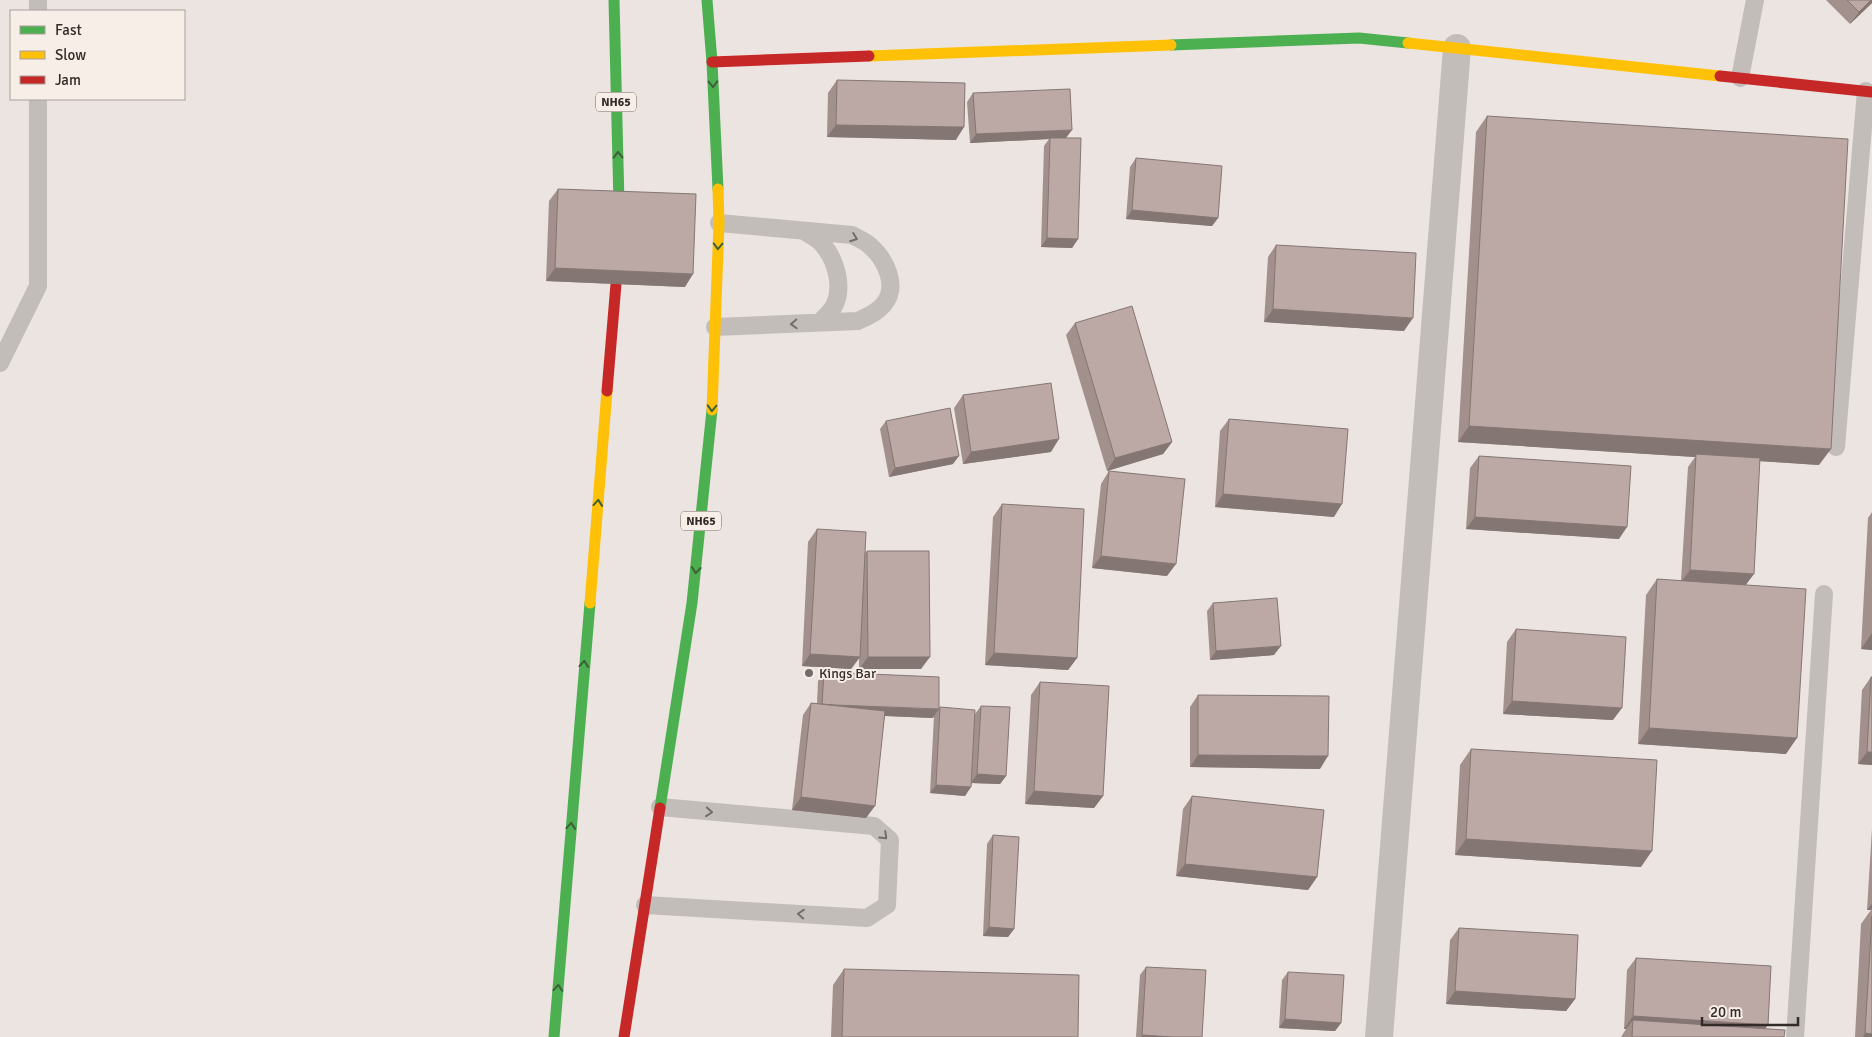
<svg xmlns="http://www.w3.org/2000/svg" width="1872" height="1037" viewBox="0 0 1872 1037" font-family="Signika,sans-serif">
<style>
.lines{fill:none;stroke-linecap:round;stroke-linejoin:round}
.lane{stroke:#c3bdba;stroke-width:18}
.street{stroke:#c3bdba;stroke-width:28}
.fast{stroke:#4caf50;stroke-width:11}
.slow{stroke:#ffc107;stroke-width:11}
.jam{stroke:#c62828;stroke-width:11}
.wall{fill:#a2908d}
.shaded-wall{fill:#847673}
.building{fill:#bca8a4;stroke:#847673}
.oneway{stroke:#3e5f38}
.oneway2{stroke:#746c6a}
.poi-dot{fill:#746b68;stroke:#f7eee8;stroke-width:2}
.labels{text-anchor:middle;stroke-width:4;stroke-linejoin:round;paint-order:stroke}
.shield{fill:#f7eee8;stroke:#6e6562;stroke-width:1}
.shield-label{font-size:12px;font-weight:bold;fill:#342a28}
.poi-label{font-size:14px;fill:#342a28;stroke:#f7eee8;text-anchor:start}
</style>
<rect width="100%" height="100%" fill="#ebe4e0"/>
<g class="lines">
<path class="lane" d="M38,0V11
M1740,78L1755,0
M804,231C810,235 819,239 823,245C836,260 843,286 835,304C832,311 825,317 820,322
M715,327L858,321C868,316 877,313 884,304C899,286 885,258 869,245C865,241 857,238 852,235L719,223
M0,363L38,286V99
M1836,447L1866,91
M645,905L867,918L887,905L890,840L874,826L660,807
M1795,1037L1824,594"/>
<path class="street" d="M1379,1037L1457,48"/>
<path class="fast" d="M614,0L619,204
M707,0L712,62L718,189
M1171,45L1359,38L1408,43
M660,808L692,603L712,410
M554,1037L590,603"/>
<path class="slow" d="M1408,43L1720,76
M869,56L1171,45
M712,410L719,223L718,189
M590,603L607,391"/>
<path class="jam" d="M712,62L869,56
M1720,76L1872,92
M607,391L616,284
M624,1037L660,808"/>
</g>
<path class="wall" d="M1826,0H1872V3L1850,24Z
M837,80L956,140L827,137L828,93Z
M973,93L1066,138L1078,239L1072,248L1041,247L1044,146L1049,139L970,143L967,102Z
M1487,116L1819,465L1760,461L1746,585L1786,754L1638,744L1646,595L1657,579L1681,581L1688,467L1695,457L1458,442L1476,132Z
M1136,158L1218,218L1212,226L1126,219L1130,167Z
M558,189L685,287L546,281L549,201Z
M1276,245L1404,331L1264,322L1268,257Z
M1075,323L1172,442L1163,454L1107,471L1066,335Z
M963,395L1051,452L963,464L954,408Z
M1229,419L1334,517L1215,507L1220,431Z
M886,421L953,464L889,477L880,429Z
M1479,456L1619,539L1466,529L1470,468Z
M1109,471L1167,576L1092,568L1101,484Z
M1002,504L1077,658L1068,670L985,665L993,517Z
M1872,512V650L1861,649L1868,518Z
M817,529L865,553L867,551L921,669H859V658L851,669L802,666L808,542Z
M1213,603L1274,655L1210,660L1207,611Z
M1516,629L1613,720L1503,714L1507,642Z
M824,672L933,718L885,716L866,818L792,810L803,715L811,703H817L818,681Z
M1871,677H1872V765L1858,764L1862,690Z
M1040,682L1103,796L1094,808L1025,804L1031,695Z
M1198,695L1320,769L1190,767V707Z
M981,706L1006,776L1000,784L972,783L965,796L930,793L934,716L940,707L975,714Z
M1471,749L1641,867L1455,855L1460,765Z
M1192,796L1317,877L1308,890L1176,876L1183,809Z
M1872,828V1037H1855L1861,924L1871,910H1867Z
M993,835L1014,929L1008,937L983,936L987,844Z
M1459,928L1575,999L1566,1011L1446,1004L1450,940Z
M1636,958L1765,1029L1784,1037H1621L1626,1029H1624L1627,970Z
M1146,967L1202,1037H1136L1140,975Z
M844,969L1078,1037H831L833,985Z
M1288,972L1341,1023L1335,1031L1279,1028L1282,980Z"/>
<path class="shaded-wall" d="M1871,0H1872V3L1850,24L1859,12Z
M836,125L964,127L956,140L827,137Z
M1072,130L1066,138H1050L1049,139L970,143L976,134Z
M1132,210L1218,218L1212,226L1126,219Z
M1047,238L1078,239L1072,248L1041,247Z
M555,268L693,274L685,287L546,281Z
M1273,309L1413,318L1404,331L1264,322Z
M1469,426L1831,449L1819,465L1696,457V454L1695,457L1458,442Z
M1059,439L1051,452L963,464L971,452Z
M1172,442L1163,454L1107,471L1115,458Z
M959,456L953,464L889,477L895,468Z
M1223,494L1342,504L1334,517L1215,507Z
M1475,517L1627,527L1619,539L1466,529Z
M1101,556L1176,564L1167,576L1092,568Z
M1690,570L1754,574L1745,586L1681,582Z
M1872,633V650L1861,649Z
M1281,646L1274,655L1210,660L1216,651Z
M994,653L1077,658L1068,670L985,665Z
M810,654L860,657L851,669L802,666Z
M868,657H930L921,669H859Z
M1512,701L1622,708L1613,720L1503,714Z
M822,705L939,709L933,718L816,713Z
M1649,728L1797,738L1786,754L1638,744Z
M1867,752H1872V765L1858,764Z
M1198,755L1328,756L1320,769L1190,767Z
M977,774L1006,776L1000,784L971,783Z
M936,785L971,787L965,796L930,793Z
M1034,791L1103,796L1094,808L1025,804Z
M801,797L875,806L866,818L792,810Z
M1466,839L1652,851L1641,867L1455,855Z
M1185,864L1317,877L1308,890L1176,876Z
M1872,904V908L1871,910H1867Z
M989,927L1014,929L1008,937L983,936Z
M1455,991L1575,999L1566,1011L1446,1004Z
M1633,1016L1768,1025L1759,1037L1633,1020L1626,1029H1624Z
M1285,1019L1341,1023L1335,1031L1279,1028Z
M1865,1033L1872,1034V1037H1863Z
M1142,1035L1173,1037H1141Z"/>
<path class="building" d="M1847,0H1871L1859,12Z
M837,80L965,83L964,127L836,125Z
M1070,89L1072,130L976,134L973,93Z
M1487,116L1848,139L1831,449L1469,426Z
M1050,138H1081L1078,239L1047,238Z
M1136,158L1222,166L1218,218L1132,210Z
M558,189L696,194L693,274L555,268Z
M1276,245L1416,253L1413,318L1273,309Z
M1132,306L1172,442L1115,458L1075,323Z
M1051,383L1059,439L971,452L963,395Z
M950,408L959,456L895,468L886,421Z
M1229,419L1348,429L1342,504L1223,494Z
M1696,454L1760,458L1754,574L1690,570Z
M1479,456L1631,466L1627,527L1475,517Z
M1109,471L1185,479L1176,564L1101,556Z
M1002,504L1084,509L1077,658L994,653Z
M817,529L866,532L860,657L810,654Z
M867,551H929L930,657H868Z
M1657,579L1806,589L1797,738L1649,728Z
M1277,598L1281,646L1216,651L1213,603Z
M1516,629L1626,637L1622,708L1512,701Z
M824,672L939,677V709L835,705L822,704Z
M1871,677H1872V752H1867Z
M1040,682L1109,686L1103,796L1034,791Z
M1198,695L1329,696L1328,756L1198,755Z
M811,703L885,711L875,806L801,797Z
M981,706L1010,707L1006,776L977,774Z
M940,707L975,710L971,787L936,785Z
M1471,749L1657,760L1652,851L1466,839Z
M1192,796L1324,810L1317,877L1185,864Z
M993,835L1019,837L1014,929L989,927Z
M1872,916V1034L1865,1033Z
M1459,928L1578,935L1575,999L1455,991Z
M1636,958L1771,966L1768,1025L1633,1016Z
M1146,967L1206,970L1202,1037H1173L1142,1035Z
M844,969L1079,975L1078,1037H842Z
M1288,972L1344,975L1341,1023L1285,1019Z
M1633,1020L1785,1030L1784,1037H1632Z"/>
<defs><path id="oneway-chevron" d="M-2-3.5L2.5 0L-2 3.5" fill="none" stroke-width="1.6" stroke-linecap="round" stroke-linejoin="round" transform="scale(1.25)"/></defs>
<g class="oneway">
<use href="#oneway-chevron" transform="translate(713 84) rotate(88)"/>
<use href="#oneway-chevron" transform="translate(618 155) rotate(-91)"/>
<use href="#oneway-chevron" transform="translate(718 246) rotate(92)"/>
<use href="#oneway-chevron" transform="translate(712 408) rotate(92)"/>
<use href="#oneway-chevron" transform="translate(598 503) rotate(-85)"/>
<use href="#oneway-chevron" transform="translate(696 570) rotate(96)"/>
<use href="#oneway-chevron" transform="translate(584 664) rotate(-85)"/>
<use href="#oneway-chevron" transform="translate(571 826) rotate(-85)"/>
<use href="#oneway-chevron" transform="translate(558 988) rotate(-86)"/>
</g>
<g class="oneway2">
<use href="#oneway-chevron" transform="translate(854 238) rotate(20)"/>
<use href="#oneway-chevron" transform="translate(794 324) rotate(177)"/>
<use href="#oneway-chevron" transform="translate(709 812) rotate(5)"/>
<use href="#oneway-chevron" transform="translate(884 836) rotate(44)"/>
<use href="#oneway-chevron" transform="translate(801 914) rotate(-176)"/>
</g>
<circle class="poi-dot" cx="809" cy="673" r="5"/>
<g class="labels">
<g class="shield">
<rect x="596" y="92.5" width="40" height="19" rx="4"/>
<rect x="681" y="511.5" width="40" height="19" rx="4"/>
</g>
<g class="shield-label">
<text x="616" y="106">NH65</text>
<text x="701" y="525">NH65</text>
</g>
<g class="poi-label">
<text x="819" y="678">Kings Bar</text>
</g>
</g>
<rect x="10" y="10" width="175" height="90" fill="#f7eee8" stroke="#a9a09b"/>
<rect x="20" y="26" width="25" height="8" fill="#4caf50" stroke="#a9a09b"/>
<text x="55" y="35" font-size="15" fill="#342a28">Fast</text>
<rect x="20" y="51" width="25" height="8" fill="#ffc107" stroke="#a9a09b"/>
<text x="55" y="60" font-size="15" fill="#342a28">Slow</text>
<rect x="20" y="76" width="25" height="8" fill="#c62828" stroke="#a9a09b"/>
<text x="55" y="85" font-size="15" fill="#342a28">Jam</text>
<path d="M1702 1017v8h96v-8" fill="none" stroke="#342a28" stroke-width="2.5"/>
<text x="1710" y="1017" font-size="15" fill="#342a28" stroke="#f7eee8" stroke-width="4" paint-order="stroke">20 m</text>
</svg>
